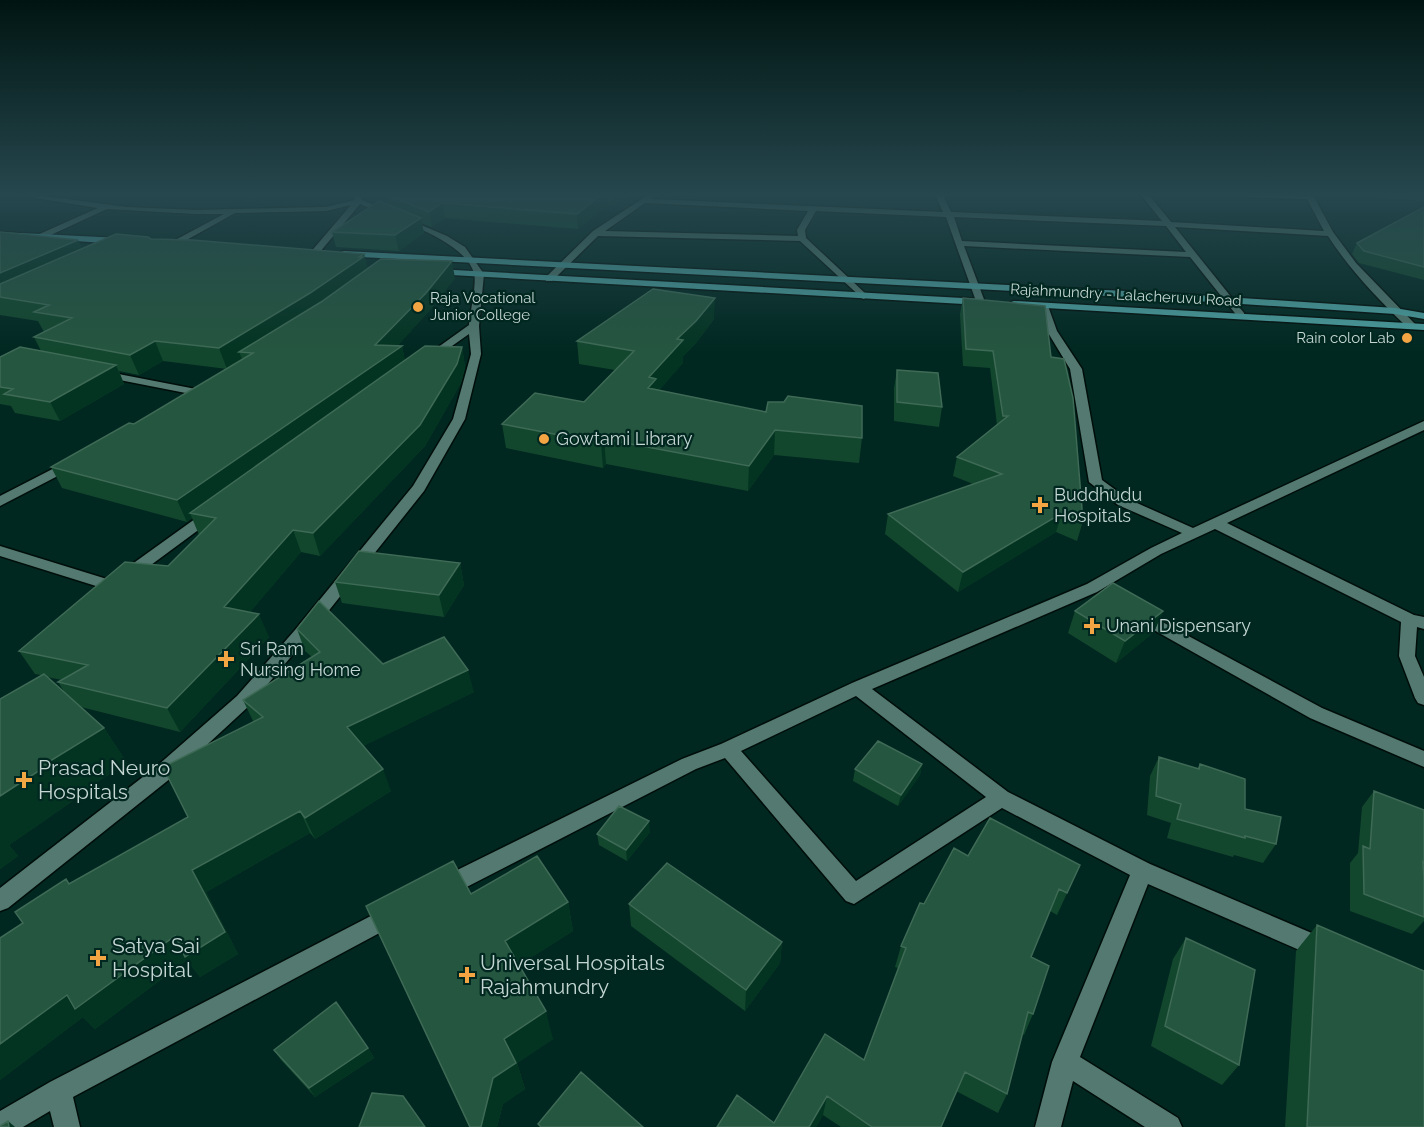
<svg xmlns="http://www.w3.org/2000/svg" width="1424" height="1127" viewBox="0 0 1424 1127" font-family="Raleway,sans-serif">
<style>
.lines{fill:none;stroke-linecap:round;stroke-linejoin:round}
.minor-casing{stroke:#000e0a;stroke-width:3}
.major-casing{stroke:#000e0a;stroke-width:3}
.minor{fill:#537970;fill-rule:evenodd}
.major{fill:#4da1a1;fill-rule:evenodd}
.wall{fill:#12472d;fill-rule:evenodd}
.shaded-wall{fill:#033421}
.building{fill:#25563f;stroke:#3e6a56;stroke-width:1.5}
.poi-dot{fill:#f3a443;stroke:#002720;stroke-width:2}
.labels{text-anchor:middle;stroke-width:4.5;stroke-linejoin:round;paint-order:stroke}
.far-street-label{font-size:15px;fill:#c3d6d1;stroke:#002720}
.far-poi-label{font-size:15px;fill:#c3d6d1;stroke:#002720;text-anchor:start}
.poi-label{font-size:18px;fill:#c3d6d1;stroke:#002720;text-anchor:start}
.near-poi-label{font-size:21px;fill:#c3d6d1;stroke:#002720;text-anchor:start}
</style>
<rect width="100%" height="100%" fill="#002720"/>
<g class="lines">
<defs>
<path id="minor" d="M16,195H37L126,207L196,210L326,207L355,200L353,195H361L362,200L447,236L465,247L484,274L479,326L481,354L465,419L424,491L307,638L249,706L171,778L8,908L0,911V888L157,766L237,696L295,630L413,486L453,419L471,354L469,334L432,360L428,361L423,358L469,325C470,313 477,283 474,273C464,239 391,218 360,204L309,265H303V261L351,205L326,211L235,213L165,252L162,251V247L224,214H196L107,209L29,245L26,244V240L98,208Z
M648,195H654L651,199L943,212L935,195H943L951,212L1162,221L1141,195H1149L1171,222L1324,231L1307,199L1248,197L1244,195H1313L1333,232L1356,263L1415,324L1406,326C1377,298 1350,270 1328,236L1175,227L1244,313V317H1238L1190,257L964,246L985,302L977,304L946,217L816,211L805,230L806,238L866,294V298L863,299L800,241L598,236L552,281H546V277L593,231ZM645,203L808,211L797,230L798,236L605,231ZM954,217L1166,226L1186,252L962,241Z
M1040,304L1048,306L1057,331L1082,369L1102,480L1128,499L1193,528L1424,421V430L1227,523L1414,615L1424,617V629L1417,627L1415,656L1424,677V705L1418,703L1415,698L1399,656L1401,622L1215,529L1161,554L1097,592L872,689L1008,792L1150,864L1328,940L1331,948L1328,956L1320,959L1148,884L1080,1057L1178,1118L1182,1127H1145L1073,1081L1061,1127H1035L1052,1062L1130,875L1002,808L854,904L846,901L725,758L696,769L453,894L445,897L437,894L434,887L437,880L682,759L721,744L852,683L1087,584L1151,548L1182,533L1118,505L1089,482L1070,369L1047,331L1038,306ZM856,696L986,797L856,881L741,751Z
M103,371L201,390L207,393L201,396L99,376L97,374Z
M72,459L78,463L77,466L0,506V496Z
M211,510L216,511L218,514L216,517L117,590L112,591L0,556V546L110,580L206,511Z
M1142,611L1322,708L1424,751V767L1310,718L1136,620L1134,616L1136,612Z
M392,905L400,908L403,915L400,922L73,1097L80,1127H54L50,1111L23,1127H0V1111L50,1082Z"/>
<path id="major" d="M0,232L120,238L124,241L120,244L0,236Z
M344,251L1165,293L1395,308L1424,313V319L1395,314L1165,299L341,256V252Z
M436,269L981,299L986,302L981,305L433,274L431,272Z
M1014,301L1424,324V330L1011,306V302Z"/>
</defs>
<use href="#minor" class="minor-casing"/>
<use href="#major" class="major-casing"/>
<use href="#minor" class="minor"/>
<use href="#major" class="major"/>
</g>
<path class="wall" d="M230,195H263L256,198Z
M382,195H631L615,206L608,205L578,229L445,218L432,227L421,223L424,233L399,251L336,247L332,232L389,205L387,197L382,196Z
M1348,195H1424V201Z
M1424,207V280L1359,263L1352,254L1357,243Z
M0,232L78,240L82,249L151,239L368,268L455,278L429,311L397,346H402L405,361L462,347L465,367L461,383L425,446L320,556L301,552L250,612L269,637L180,732L81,707L104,728L127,763L75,796L77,798L9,845L18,856L0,869L41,675L35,674L19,651L168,566L199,535L192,518L187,522L62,488L51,467L134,424L242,360L227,369L163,361L139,375L119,371L124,384L60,421L15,413L11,406L0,404V357L41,351L34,337L44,332L38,321L0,315ZM47,677L62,680L58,682L65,693Z
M963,298L1051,357L1083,521L1077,541L1056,532L958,592L885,534L888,514L973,484L953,476L957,457L997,425L990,368L963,366L960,314Z
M714,319L696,343L683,356V363L659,390L862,438L859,463L774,455L748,491L606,464L603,468L506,448L502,424L584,402L615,370L579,364L577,341Z
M897,370L942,407L939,427L894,421V388Z
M460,563L464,585L444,617L342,603L335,582Z
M1075,611H1163L1154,632L1116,663L1068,633Z
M297,629L383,664L474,692L363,746L391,791L315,839L310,833L206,892L238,954L200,977L187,960L95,1029L83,1017L0,1080V938L23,923L69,883L188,817L253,721L243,700L312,657L305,651Z
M1159,757L1197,769L1200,764L1245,809L1276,844L1263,863L1234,855L1233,857L1167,838L1171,823L1147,815L1150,776Z
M922,764L920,775L898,806L853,781L855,769Z
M1374,791L1424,810V921L1412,934L1350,911V863L1358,853L1362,807Z
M650,832L627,861L599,845L597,834Z
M968,856L1080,865L1057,915L1050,911L1031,957L1033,1014L1024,1035L1022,1034L1007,1094L998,1113L956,1091L941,1127H841L823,1115L816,1127H717L774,1123L864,1060L898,968L895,967L901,946L924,904Z
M471,894L568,902L573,931L519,965L553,1039L517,1063L525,1089L503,1104L497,1127H469L366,906Z
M629,904L782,942L780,963L745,1011L631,926Z
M1317,925L1424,1127H1285L1296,951Z
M1186,938L1239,1065L1222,1085L1151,1046L1173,959Z
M368,1048L374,1058L315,1097L281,1060L274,1050Z"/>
<path class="shaded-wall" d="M255,195H263L256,198Z
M601,195H607L608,205L578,229L577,214Z
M614,195H631L615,206Z
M442,203L445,218L432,227L429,212Z
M421,218L424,233L399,251L395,235Z
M78,240L86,257L0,296V273Z
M364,254L369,272L239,352L242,359L227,369L219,348Z
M452,261L455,278L429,311L390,354L402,346L406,365L190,513L192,518L187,522L177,500Z
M715,298L714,319L696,343L683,356V363L657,393L649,412V377L677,339Z
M155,341L163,361L139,375L130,355Z
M462,347L465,367L461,383L425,446L320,556L313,533Z
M116,365L124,384L60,421L50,402Z
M775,430L774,455L748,491L749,466Z
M604,439L606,464L603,468L601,443Z
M1062,513L1056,532L958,592L963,572Z
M293,530L301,552L235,630L224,607Z
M460,563L464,585L444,617L439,595Z
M1163,611L1154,632L1116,663L1125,641Z
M259,614L269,637L180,732L167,708Z
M468,670L474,692L355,750L347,727Z
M104,728L127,763L75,796L77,798L9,845L18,856L0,869V796L50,761Z
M922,764L920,775L898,806L901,795Z
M383,769L391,791L315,839L305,818Z
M300,811L310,833L206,892L238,954L200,977L187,960L95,1029L83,1017L0,1080V1044L67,995L175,936L192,870Z
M649,821L650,832L627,861L626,850Z
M568,902L573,931L513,969L505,941Z
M782,942L780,963L745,1011L746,990Z
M546,1011L553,1039L517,1063L525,1089L503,1104L497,1127H481L493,1078L504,1039Z
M368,1048L374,1058L315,1097L309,1088Z
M827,1096L823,1115L816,1127H809Z
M8,1121L15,1127H9Z"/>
<path class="building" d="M387,195H601L577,214L442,203L429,212Z
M379,201L421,218L395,235L332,232Z
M1424,207V267L1364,251L1357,243Z
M0,232L78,240L0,273Z
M116,234L148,237L151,239L192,240L364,254L359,257H363L310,293L219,348L155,341L130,355L34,337L72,318L34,312L49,305L0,297V284Z
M381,259L452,261L426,293L375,345L402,346L177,500L51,467L129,423L134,424L253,353L239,352L321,302Z
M653,289L715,298L696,321L677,339L683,340L649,377L656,379L648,388L766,412L768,402H784L788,396L862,406V438L775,430L749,466L604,439L601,443L502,424L535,393L584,402L634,351L577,341Z
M963,298L1045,306L1051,357L1064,359L1073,398L1083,521L1062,513L963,572L888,514L1002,474L957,457L1008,416H1003L993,351L966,349Z
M425,346L462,347L457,364L420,425L313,533L293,530L224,607L259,614L167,708L58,682L88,665L19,651L125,562L168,566L216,518L190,513Z
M20,347L116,365L50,402L4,394L13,389L0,387V357Z
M897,370L938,373L942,407L897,402Z
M359,551L460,563L439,595L335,582Z
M1113,583L1163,611L1125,641L1075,611Z
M319,601L383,664L444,637L468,670L347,727L383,769L305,818L300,811L192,870L225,932L185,957L175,936L75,1009L67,995L0,1044V938L23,923L15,912L66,879L69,884L188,817L163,767L263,717L243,700L320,652L297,629Z
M44,674L104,728L50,761L51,763L0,796V699Z
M878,741L922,764L901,795L855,769Z
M1159,757L1199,769L1200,764L1245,779V809L1281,817L1276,844L1245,836V838L1177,819L1181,804L1156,796Z
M1374,791L1424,810V863L1423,862L1424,881V917L1364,894L1363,846L1370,849Z
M619,806L649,821L626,850L597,834Z
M990,818L1080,865L1067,893L1059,889L1031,957L1049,966L1033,1014L1028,1012L1007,1094L965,1072L941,1127H872L827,1096L809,1127H717L737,1095L774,1123L825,1034L864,1060L906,948L901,946L920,903L924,904L954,848L968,856Z
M537,856L568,902L505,941L546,1011L504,1039L516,1063L493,1078L481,1127H470L366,906L453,861L471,894Z
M667,863L782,942L746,990L629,904Z
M1317,925L1424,971V1127H1307Z
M1186,938L1255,970L1239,1065L1165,1026Z
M336,1002L368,1048L309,1088L274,1050Z
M581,1072L643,1127H541L538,1124Z
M372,1093L403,1096L425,1127H359Z
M8,1121L9,1127H0V1126Z"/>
<linearGradient id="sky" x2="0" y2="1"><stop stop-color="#001512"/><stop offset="0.55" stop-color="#26474e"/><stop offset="1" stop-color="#26474e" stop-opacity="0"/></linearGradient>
<rect width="1424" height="353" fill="url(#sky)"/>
<g class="poi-dot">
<circle cx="418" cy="307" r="6"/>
<circle cx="1407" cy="338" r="6"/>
<circle cx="544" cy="439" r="6"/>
<path d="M1037 496h6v6h6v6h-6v6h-6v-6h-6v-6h6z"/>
<path d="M1089 617h6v6h6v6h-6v6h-6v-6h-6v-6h6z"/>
<path d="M223 650h6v6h6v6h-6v6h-6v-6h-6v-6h6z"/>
<path d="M21 771h6v6h6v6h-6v6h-6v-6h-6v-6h6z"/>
<path d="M95 949h6v6h6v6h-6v6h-6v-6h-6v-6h6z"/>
<path d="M464 966h6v6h6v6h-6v6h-6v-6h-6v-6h6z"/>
</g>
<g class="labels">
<g class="far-street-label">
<text transform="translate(1126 295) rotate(3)" y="5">Rajahmundry - Lalacheruvu Road</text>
</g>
<g class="far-poi-label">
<text x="430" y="303">Raja Vocational<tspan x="430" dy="17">Junior College</tspan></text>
<text x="1395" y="343" text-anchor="end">Rain color Lab</text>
</g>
<g class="poi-label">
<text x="556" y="445">Gowtami Library</text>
<text x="1054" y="501">Buddhudu<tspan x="1054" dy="21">Hospitals</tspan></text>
<text x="1106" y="632">Unani Dispensary</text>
<text x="240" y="655">Sri Ram<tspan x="240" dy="21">Nursing Home</tspan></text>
</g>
<g class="near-poi-label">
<text x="38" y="775">Prasad Neuro<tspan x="38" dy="24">Hospitals</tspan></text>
<text x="112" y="953">Satya Sai<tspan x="112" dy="24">Hospital</tspan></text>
<text x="480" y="970">Universal Hospitals<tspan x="480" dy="24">Rajahmundry</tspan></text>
</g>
</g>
</svg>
